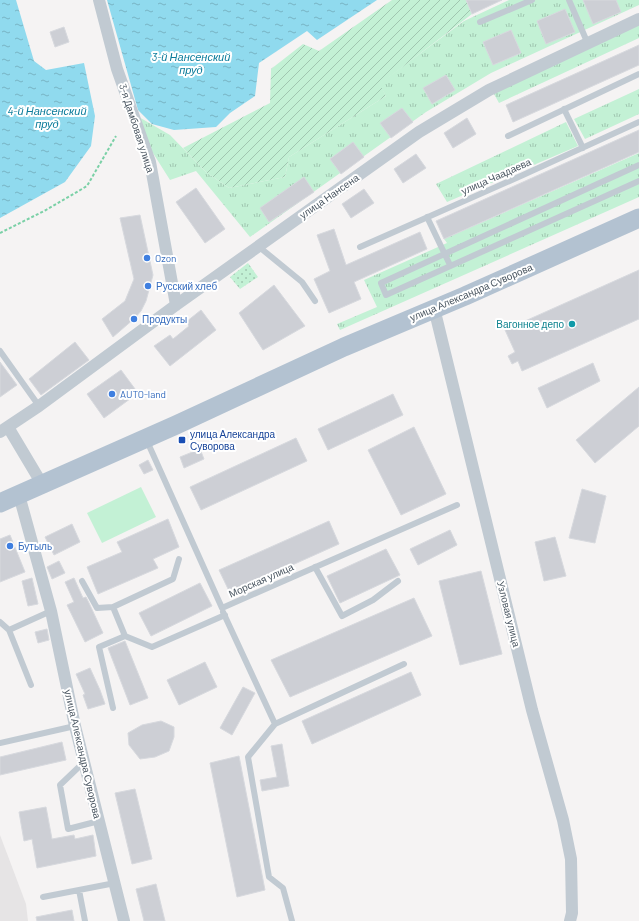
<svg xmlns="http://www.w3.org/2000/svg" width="639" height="921" viewBox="0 0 639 921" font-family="Barlow,sans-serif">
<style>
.education{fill:#e6e4e5}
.grass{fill:url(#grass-tufts)}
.park{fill:url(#park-dots)}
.garden{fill:url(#garden-furrows)}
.pitch{fill:#c3f1d5}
.water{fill:url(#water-ripples)}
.building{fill:#cdcfd5;stroke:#d7d9de}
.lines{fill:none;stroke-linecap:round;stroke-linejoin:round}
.path{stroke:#7ad0a6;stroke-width:2;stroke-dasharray:3 2;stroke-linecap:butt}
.lane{stroke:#c1cad2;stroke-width:6}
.street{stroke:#c1cad2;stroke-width:12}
.primary{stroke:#b3c2d1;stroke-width:19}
.shop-dot{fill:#3f7fe0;stroke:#fff;stroke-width:1.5}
.culture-dot{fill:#0f9aa8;stroke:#fff;stroke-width:1.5}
.transit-dot{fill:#1a4fb4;stroke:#fff;stroke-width:1.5}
.labels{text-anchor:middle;stroke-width:4;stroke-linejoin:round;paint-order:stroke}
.street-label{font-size:10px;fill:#4a5661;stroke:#fff}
.shop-label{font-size:10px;fill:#366cbe;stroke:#fff;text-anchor:start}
.culture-label{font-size:10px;fill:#0d838f;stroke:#fff;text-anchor:end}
.transit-label{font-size:10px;fill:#164399;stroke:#fff;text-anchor:start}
.water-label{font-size:11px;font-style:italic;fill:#0c7c9b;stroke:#fff}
</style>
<defs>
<pattern id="grass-tufts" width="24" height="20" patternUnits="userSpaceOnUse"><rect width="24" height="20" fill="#c3f1d5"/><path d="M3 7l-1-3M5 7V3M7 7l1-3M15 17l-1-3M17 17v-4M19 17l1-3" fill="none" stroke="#a0c6b0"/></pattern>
<pattern id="park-dots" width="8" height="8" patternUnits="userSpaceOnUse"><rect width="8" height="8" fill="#c3f1d5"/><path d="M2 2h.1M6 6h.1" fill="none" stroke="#a0c6b0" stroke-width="1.8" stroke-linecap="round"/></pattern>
<pattern id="garden-furrows" width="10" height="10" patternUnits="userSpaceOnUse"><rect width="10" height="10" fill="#c3f1d5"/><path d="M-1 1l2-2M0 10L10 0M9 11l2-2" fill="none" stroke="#a0c6b0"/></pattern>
<pattern id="water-ripples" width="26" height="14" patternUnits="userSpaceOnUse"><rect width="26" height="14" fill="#90daee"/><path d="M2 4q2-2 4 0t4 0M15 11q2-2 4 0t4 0" fill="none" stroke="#78b4c4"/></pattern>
</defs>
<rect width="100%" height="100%" fill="#f5f3f3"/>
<path class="education" d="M0,835L26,904L28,921H0Z"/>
<path class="grass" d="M509,0H639V5L491,73L426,112L250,237L196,171L170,180L141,134L132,113L170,135L206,172L229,188L285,177L289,157L386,96L379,84L464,21Z
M639,23V38L499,103L493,92Z
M639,89V114L585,139L574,119Z
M566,122L578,146L447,202L436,184Z
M639,153V197L340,330L337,324L377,307L364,280L447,243L444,239Z"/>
<path class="park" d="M248,263L258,277L240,289L230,277Z"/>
<path class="garden" d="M392,0H466L472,14L380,84L386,96L289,157L285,177L229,188L206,172L183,148L270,103L271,69L303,44L319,51Z"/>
<path class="pitch" d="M141,487L156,517L102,543L87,513Z"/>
<path class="water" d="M0,0H16L34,61L46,70L84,63L95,116L91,146L65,182L0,218Z
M107,0H377L317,40L307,31L259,63L255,96L230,113L216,127L174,130L152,124L138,110Z"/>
<path class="building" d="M466,0H502L472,14Z
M583,0H616L621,12L593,24Z
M565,9L575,32L546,44L537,21Z
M64,27L69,42L55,47L50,32Z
M511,30L521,53L493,65L483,42Z
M639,45V65L513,122L506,105Z
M446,75L455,90L432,104L423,88Z
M402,108L413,122L391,138L380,123Z
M467,118L476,134L453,148L444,133Z
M639,130V152L444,239L436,221Z
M353,142L364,157L341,174L330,159Z
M416,154L426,168L403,183L394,169Z
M304,177L314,192L269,222L260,208Z
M196,188L225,229L205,243L176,202Z
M364,189L374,203L351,218L342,204Z
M140,215L153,275L146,301L141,311L135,318L113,337L102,319L125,301L134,279L120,218Z
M334,229L346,265L420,232L427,249L354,282L361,299L329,313L314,279L330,271L317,235Z
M639,270V319L522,371L518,361L512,364L508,356L515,352L505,330Z
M274,285L305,326L263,350L239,313Z
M201,310L216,330L170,366L154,346L170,335L173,339L189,326L186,322Z
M75,342L89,360L41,395L29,379Z
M0,362L17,385L0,397Z
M593,363L600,381L547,408L538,388Z
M121,370L138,393L104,418L87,394Z
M639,387V426L595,463L576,440Z
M393,394L403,415L328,450L318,429Z
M414,427L446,494L401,515L368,450Z
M296,438L307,461L201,510L190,487Z
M200,449L204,459L184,468L180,457Z
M148,460L153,470L144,474L139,465Z
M582,489L606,496L595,543L569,538Z
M168,519L179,547L153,559L158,568L98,594L87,567L122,552L117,542Z
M329,521L339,544L230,593L219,570Z
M72,524L80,542L54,555L45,537Z
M450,530L457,545L418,565L410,549Z
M10,535L25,572L0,582V539Z
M555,537L566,576L544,581L535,542Z
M386,549L400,575L340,603L327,576Z
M59,561L65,573L52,579L47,567Z
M481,571L502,654L460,665L439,581Z
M32,578L38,604L28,606L22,581Z
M74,578L83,598L86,597L89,603L103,633L85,642L67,605L74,602L65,582Z
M200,583L212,606L151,636L139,613Z
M414,598L432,636L290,697L271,660Z
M47,629L49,640L38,643L35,632Z
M125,641L148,698L130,705L108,648Z
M205,662L217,687L179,705L167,680Z
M90,668L100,690L105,704L88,709L83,695L85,694L76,674Z
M411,672L421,695L312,744L302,721Z
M243,687L255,693L232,735L220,728Z
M161,721L174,727V737L169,751L155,757L140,759L129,745L128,733L142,725Z
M62,742L66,760L0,775V757Z
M282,744L289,786L262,791L260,780L277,777L271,746Z
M239,756L265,890L237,897L210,763Z
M135,789L152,859L132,864L115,793Z
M46,807L52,839L74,835L75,839L93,835L96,856L37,868L32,839L24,841L19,812Z
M156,884L165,921H144L136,889Z
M72,910L74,921H37L36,917Z"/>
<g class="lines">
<path class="path" d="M0,233L46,210L87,186L116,136"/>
<path class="lane" d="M569,0L588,44
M480,22L532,0
M564,109L583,148
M508,136L639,74
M639,165L381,283L386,295L639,181
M427,217L450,265
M258,246L302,282L315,301
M360,247L523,175L639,122
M0,351L39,406
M147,441L222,608L457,505
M315,567L342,616L373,600L398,581
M82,581L97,608L113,607L125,636L152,647L225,615
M113,607L173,579L179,559
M223,612L275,724
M0,622L9,630L51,611
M9,630L31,685
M113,708L99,647L125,636
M0,743L75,726
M84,762L60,785L68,829L99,821
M79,890L85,921
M43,897L115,883
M292,921L283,888L269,877L248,757L275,724L404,664"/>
<path class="street" d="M99,0L117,69L150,162L176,305
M434,308L532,710L563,820L571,859L572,913L570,921
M8,427L42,484
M0,432L39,406L176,305L419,132L489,90L639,19
M19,495L51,611L75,726L124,921"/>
<path class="primary" d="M0,503L176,425L344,347L465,296L639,218"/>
</g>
<g class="shop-dot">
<circle cx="147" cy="258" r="4"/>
<circle cx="148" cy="286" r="4"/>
<circle cx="134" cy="319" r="4"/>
<circle cx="112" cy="394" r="4"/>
<circle cx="10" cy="546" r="4"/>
</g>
<circle class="culture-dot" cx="572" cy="324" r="4"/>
<rect class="transit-dot" x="178" y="436" width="8" height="8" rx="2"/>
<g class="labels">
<g class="street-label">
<text transform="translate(137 128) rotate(72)" y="4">3-я Дамбовая улица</text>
<text transform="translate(496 176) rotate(-24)" y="4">улица Чаадаева</text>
<text transform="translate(329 196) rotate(-35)" y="4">улица Нансена</text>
<text transform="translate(471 292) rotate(-23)" y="4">улица Александра Суворова</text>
<text transform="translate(261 580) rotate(-24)" y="4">Морская улица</text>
<text transform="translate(509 614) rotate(76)" y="4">Узловая улица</text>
<text transform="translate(83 754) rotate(77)" y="4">улица Александра Суворова</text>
</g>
<g class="shop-label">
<text x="155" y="262">Ozon</text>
<text x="156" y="290">Русский хлеб</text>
<text x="142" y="323">Продукты</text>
<text x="120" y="398">AUTO-land</text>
<text x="18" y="550">Бутыль</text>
</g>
<g class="culture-label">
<text x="564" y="328">Вагонное депо</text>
</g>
<g class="transit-label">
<text x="190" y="438">улица Александра<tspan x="190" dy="12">Суворова</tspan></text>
</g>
<g class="water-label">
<text x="191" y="61">3-й Нансенский<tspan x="191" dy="13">пруд</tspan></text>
<text x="47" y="115">4-й Нансенский<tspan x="47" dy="13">пруд</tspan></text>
</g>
</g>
</svg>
